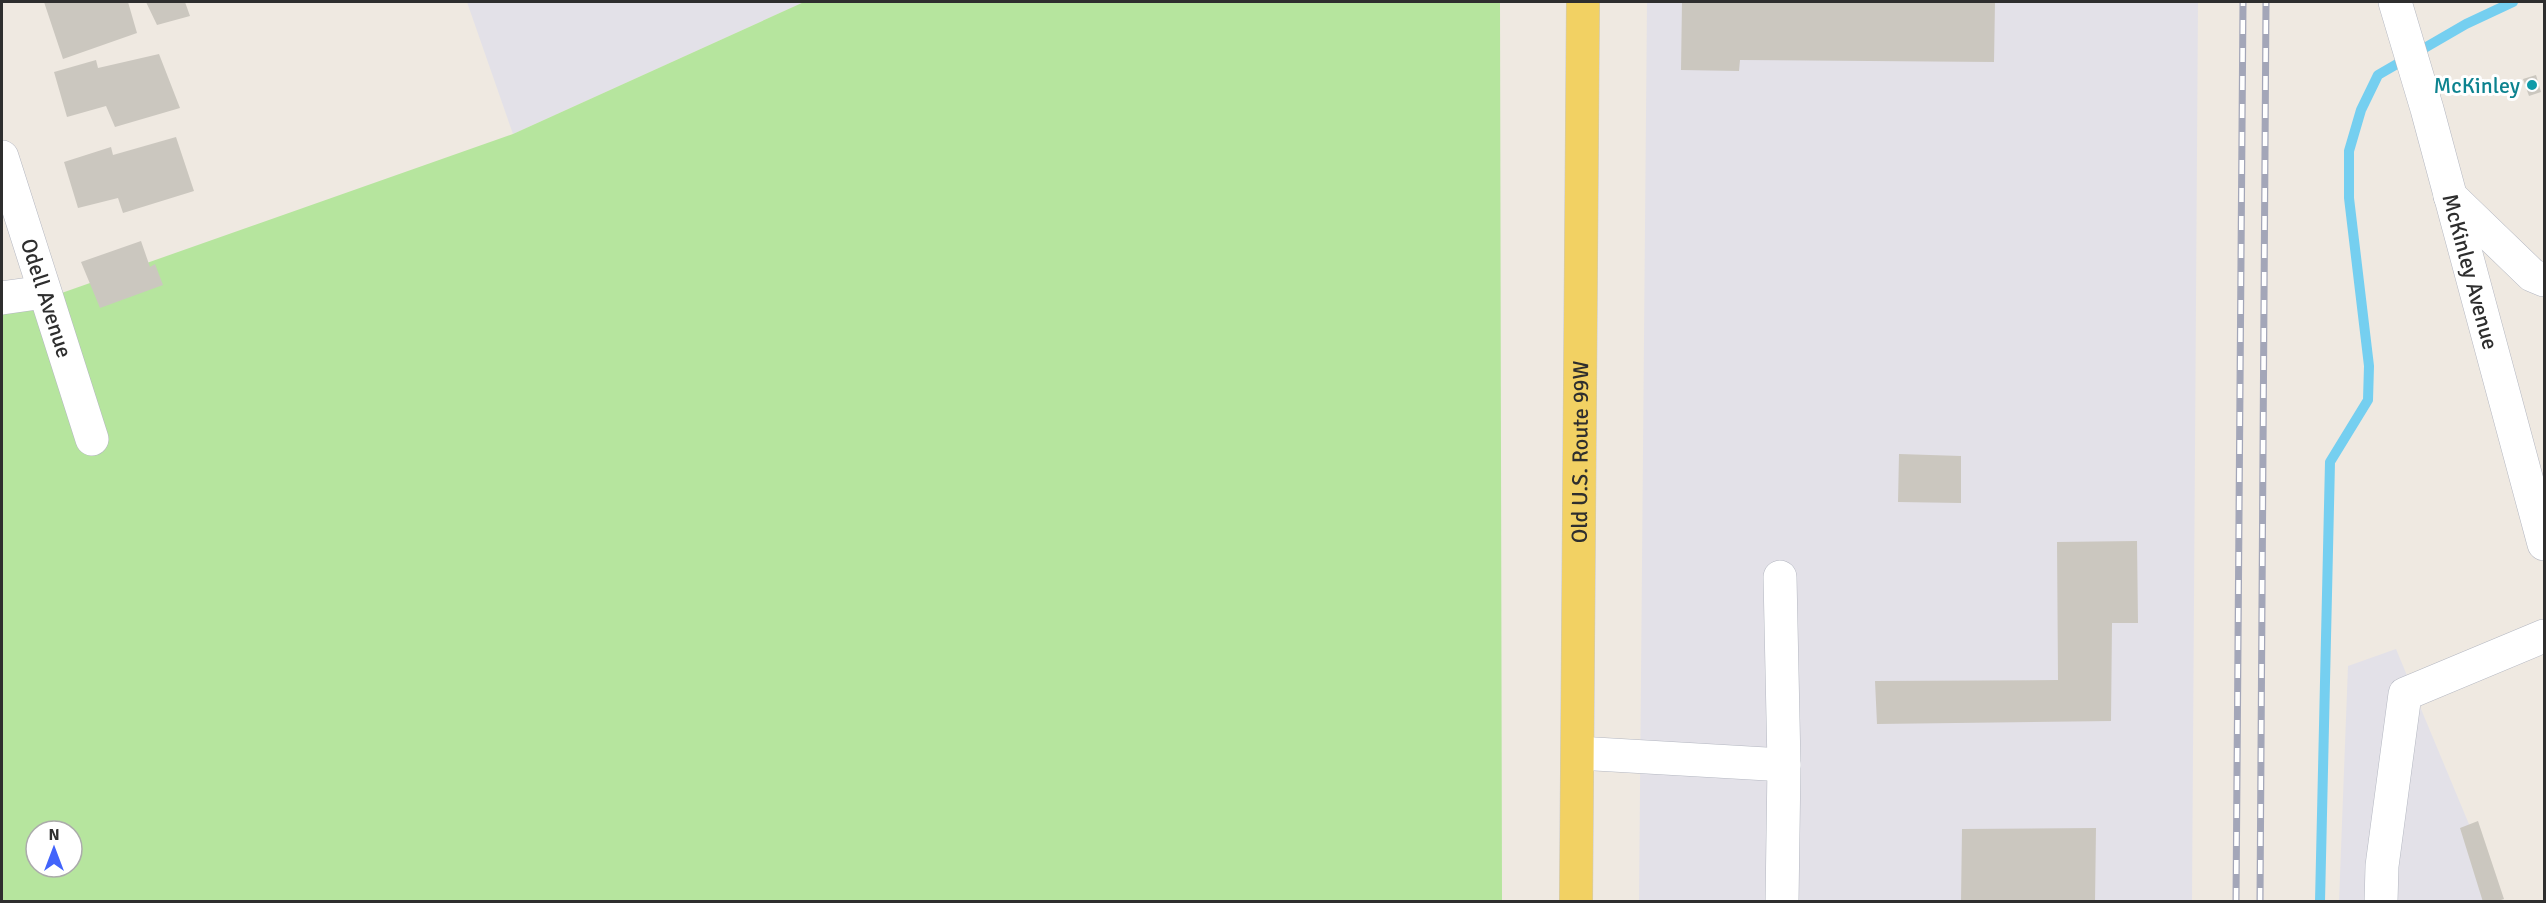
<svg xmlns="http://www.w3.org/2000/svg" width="2546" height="903" viewBox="0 0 2546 903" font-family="Signika,sans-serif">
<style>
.industrial{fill:#e3e1e8}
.green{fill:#b6e59e;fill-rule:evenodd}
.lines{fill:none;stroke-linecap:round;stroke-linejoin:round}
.stream{stroke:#75cff0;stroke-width:10}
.building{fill:#cbc7bf}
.minor-casing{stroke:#b4b7c1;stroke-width:34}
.major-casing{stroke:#c9c9c9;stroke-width:34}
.minor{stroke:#fff;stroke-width:33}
.major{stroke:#f2d163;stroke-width:33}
.rail-casing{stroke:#a3a6b8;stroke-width:7}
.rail{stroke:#fff;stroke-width:4.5;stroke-dasharray:14;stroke-linecap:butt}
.culture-dot{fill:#0f9aa8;stroke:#fff;stroke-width:2}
.labels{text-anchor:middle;stroke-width:6;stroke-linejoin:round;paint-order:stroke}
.culture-label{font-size:22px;fill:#0d838f;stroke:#fff;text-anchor:end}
.street-label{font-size:22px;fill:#2e2e2e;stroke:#fff}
</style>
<rect width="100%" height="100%" fill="#efe9e1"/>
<path class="industrial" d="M467,2H804L513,134Z
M1647,2H2198L2192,901L1639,902Z
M2396,649L2501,901L2339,902L2348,666Z"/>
<path class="green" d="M804,2H1500L1502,901H2V314L513,134ZM36,831H72V867H36Z"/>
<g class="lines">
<path class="stream" d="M2320,902L2330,462L2368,400L2369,366L2349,198V151L2361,110L2378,75L2466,24L2513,2"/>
</g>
<path class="building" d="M44,2H128L137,33L63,59Z
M146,2H185L190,16L157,25Z
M1682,2H1995L1994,62L1740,60L1739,71L1681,70Z
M159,54L180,108L115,127L106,106L67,117L54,72L96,60L98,68Z
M2536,75L2541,92L2529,96L2523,79Z
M176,137L194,191L123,213L118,198L78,208L64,162L111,147L113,155Z
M141,241L150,267L155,264L163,285L100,308L81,262Z
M1899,454L1961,456V503L1898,502Z
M2137,541L2138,623H2112L2111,721L1877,724L1875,681L2058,680L2057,542Z
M2478,821L2504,899L2495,902H2483L2460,828Z
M2096,828L2095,902H1961L1962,829Z"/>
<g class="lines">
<defs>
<g id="minor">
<path id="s1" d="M2395,2L2427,109L2544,544"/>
<path id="s2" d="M2,157L92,439"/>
<path d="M2450,196L2532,275L2544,280"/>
<path d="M2,298L44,292"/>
<path d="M1780,577L1784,765L1782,902"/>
<path d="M1578,753L1784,765"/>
<path d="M2381,902L2382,866L2405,694L2544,636"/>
</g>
<g id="major">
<path id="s3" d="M1576,902L1583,2"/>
</g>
</defs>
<use href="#minor" class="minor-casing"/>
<use href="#major" class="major-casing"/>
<use href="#minor" class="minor"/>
<use href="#major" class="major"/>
<defs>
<path id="rail" d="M2236,902L2243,2
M2260,902L2266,2"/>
</defs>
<use href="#rail" class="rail-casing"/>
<use href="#rail" class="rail"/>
</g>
<circle class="culture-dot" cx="2532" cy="85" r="6"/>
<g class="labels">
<g class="culture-label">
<text x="2520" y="93">McKinley</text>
</g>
<g class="street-label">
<text dy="8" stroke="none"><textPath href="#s1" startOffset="280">McKinley Avenue</textPath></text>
<text dy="8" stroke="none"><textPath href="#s2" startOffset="148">Odell Avenue</textPath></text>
<text dy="8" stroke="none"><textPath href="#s3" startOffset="450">Old U.S. Route 99W</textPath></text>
</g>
</g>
<rect width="2546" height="903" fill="none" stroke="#2e2e2e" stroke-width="6"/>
<g transform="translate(54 849)"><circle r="28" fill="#ffffff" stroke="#ababab" stroke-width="1.5"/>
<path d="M0-4.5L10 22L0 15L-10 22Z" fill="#4264fb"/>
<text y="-9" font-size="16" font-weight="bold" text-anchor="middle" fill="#2e2e2e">N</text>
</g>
</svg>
